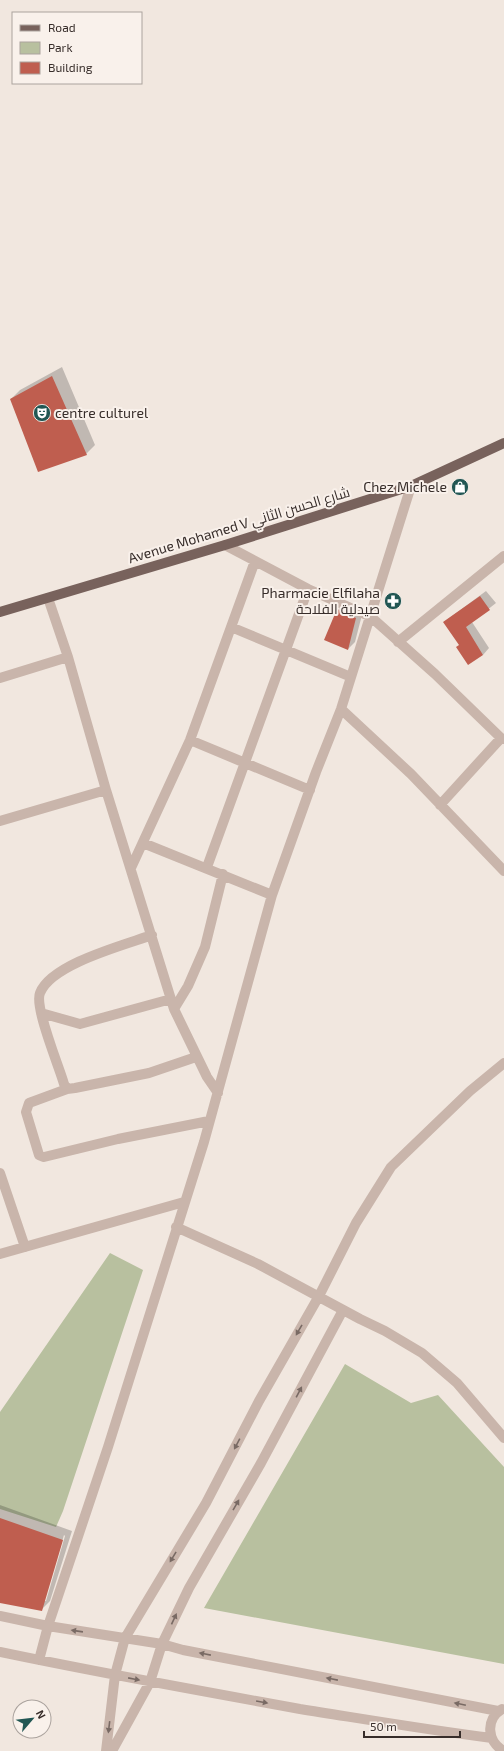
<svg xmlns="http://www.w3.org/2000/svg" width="504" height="1751" viewBox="0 0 504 1751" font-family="'Exo 2',Cairo,sans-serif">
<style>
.green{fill:#b8c09f}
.shadow{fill:#0003;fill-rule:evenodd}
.building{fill:#bf5e4f}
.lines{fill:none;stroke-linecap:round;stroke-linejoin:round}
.minor{stroke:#c9b5ab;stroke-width:10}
.major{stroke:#78625c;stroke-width:10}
.oneway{fill:#796a64}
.labels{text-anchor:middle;stroke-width:4;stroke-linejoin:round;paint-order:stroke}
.poi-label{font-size:14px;fill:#372d2a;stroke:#f9f1eb;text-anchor:end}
.street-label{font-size:14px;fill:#372d2a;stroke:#f9f1eb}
</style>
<rect width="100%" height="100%" fill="#f1e7df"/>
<path class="green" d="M110,1253L143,1270L63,1511L56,1527L0,1509V1412Z
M345,1364L411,1403L438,1395L504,1467V1664L204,1608Z"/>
<path class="shadow" d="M62,367L95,445L86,454L11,399L20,390Z
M486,591L496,603L472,622L489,648L483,655L460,645L444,622Z
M345,603L363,611L355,642L348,649L338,610Z
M0,1505L72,1531L50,1601L41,1610L0,1602ZM64,1535L65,1536L46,1601H44Z"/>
<path class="building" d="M52,376L87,455L38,472L10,399Z
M480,596L490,610L466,627L483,655L468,665L456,647L459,645L443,622Z
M337,609L356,618L348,650L324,640Z
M0,1518L63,1540L42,1611L0,1603Z"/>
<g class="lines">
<path class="minor" d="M225,545L308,589L371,617L435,674L501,738L504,739
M48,598L68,657L106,790L174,1009L207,1077L218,1093
M231,627L351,677
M398,642L504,556
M0,678L68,657
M341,709L411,774L504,871
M190,740L310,790
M440,805L501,738
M0,821L106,790
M143,843L272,895
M207,867L308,589
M131,868L190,740L255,561
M152,935C124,945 51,964 40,993C34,1007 59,1066 64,1084L67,1089L75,1088L149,1073L196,1057
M174,1009L188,986L205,947L223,874
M41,1013L80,1024L171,999
M67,1089L29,1103L26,1112L39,1155L44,1157L118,1139L209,1121
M0,1173L25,1247
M176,1227L258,1264L360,1319L385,1331L422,1353L457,1383L504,1438
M0,1254L184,1202
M0,1616L48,1626L162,1644L183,1650L498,1711
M0,1652C100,1673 200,1691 300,1709C364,1719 428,1730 492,1738
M39,1660L48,1626L108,1447L204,1142L272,895L316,772L341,709L411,486
M502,1709C485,1719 487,1742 504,1751
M106,1751L115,1675L125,1638L206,1503L259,1401L319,1296L356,1223L391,1167L470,1091L504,1063
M112,1751L150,1682L162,1644L189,1588L261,1463L343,1310"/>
<path class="major" d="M0,612L225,545L411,486L504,443"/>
</g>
<defs><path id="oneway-solid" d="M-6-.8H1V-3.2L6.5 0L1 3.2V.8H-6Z"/></defs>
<g class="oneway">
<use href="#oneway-solid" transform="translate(299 1330) rotate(120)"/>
<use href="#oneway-solid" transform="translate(299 1392) rotate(-62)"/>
<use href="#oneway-solid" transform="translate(237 1444) rotate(118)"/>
<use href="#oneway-solid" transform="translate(236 1505) rotate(-60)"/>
<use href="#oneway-solid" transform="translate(173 1557) rotate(121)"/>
<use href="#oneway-solid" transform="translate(174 1619) rotate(-65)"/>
<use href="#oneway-solid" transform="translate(77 1631) rotate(-172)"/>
<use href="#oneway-solid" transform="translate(205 1654) rotate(-169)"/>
<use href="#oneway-solid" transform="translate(134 1679) rotate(11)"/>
<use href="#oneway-solid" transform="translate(332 1679) rotate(-169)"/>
<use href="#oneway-solid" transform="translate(262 1702) rotate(10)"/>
<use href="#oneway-solid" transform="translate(460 1704) rotate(-168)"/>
<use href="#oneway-solid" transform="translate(109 1727) rotate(97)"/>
</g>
<defs>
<symbol id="theatre-disc" viewBox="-11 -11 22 22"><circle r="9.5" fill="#225754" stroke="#f9f1eb"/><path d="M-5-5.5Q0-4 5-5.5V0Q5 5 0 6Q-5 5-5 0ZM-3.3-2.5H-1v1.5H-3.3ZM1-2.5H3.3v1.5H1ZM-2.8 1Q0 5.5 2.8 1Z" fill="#fff"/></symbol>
<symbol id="shop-disc" viewBox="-11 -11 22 22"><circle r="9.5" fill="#225754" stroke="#f9f1eb"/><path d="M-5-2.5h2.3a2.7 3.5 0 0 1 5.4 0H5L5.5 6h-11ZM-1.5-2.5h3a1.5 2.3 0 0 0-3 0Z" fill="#fff"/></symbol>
<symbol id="pharmacy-disc" viewBox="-11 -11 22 22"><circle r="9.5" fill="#225754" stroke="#f9f1eb"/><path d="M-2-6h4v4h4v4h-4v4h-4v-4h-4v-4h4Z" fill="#fff"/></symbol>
</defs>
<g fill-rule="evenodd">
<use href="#theatre-disc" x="32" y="403" width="20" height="20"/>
<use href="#shop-disc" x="450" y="477" width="20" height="20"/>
<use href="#pharmacy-disc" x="383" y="591" width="20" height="20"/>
</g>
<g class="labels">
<g class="poi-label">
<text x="55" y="418" text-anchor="start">centre culturel</text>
<text x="447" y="492">Chez Michele</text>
<text x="380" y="598">Pharmacie Elfilaha<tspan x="380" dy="16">صيدلية الفلاحة</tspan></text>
</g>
<g class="street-label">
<text transform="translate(239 525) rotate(-17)" y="5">Avenue Mohamed V شارع الحسن الثاني</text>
</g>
</g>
<rect x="12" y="12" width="130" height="72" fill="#f9f1eb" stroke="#aba39e"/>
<rect x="20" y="25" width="20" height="6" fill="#78625c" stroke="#aba39e"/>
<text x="48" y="32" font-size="12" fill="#372d2a">Road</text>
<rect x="20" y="42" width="20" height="12" fill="#b8c09f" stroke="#aba39e"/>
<text x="48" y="52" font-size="12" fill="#372d2a">Park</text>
<rect x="20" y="62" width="20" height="12" fill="#bf5e4f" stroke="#aba39e"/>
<text x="48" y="72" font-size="12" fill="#372d2a">Building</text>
<g transform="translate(32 1719) rotate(62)"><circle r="19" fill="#f9f1eb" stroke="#aba39e"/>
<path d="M0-3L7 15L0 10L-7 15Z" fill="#225754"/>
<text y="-6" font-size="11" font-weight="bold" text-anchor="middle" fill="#372d2a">N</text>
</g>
<path d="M364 1731v6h96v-6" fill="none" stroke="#372d2a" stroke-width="2"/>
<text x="370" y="1731" font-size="12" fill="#372d2a" stroke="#f9f1eb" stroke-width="3" paint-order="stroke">50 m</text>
</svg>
